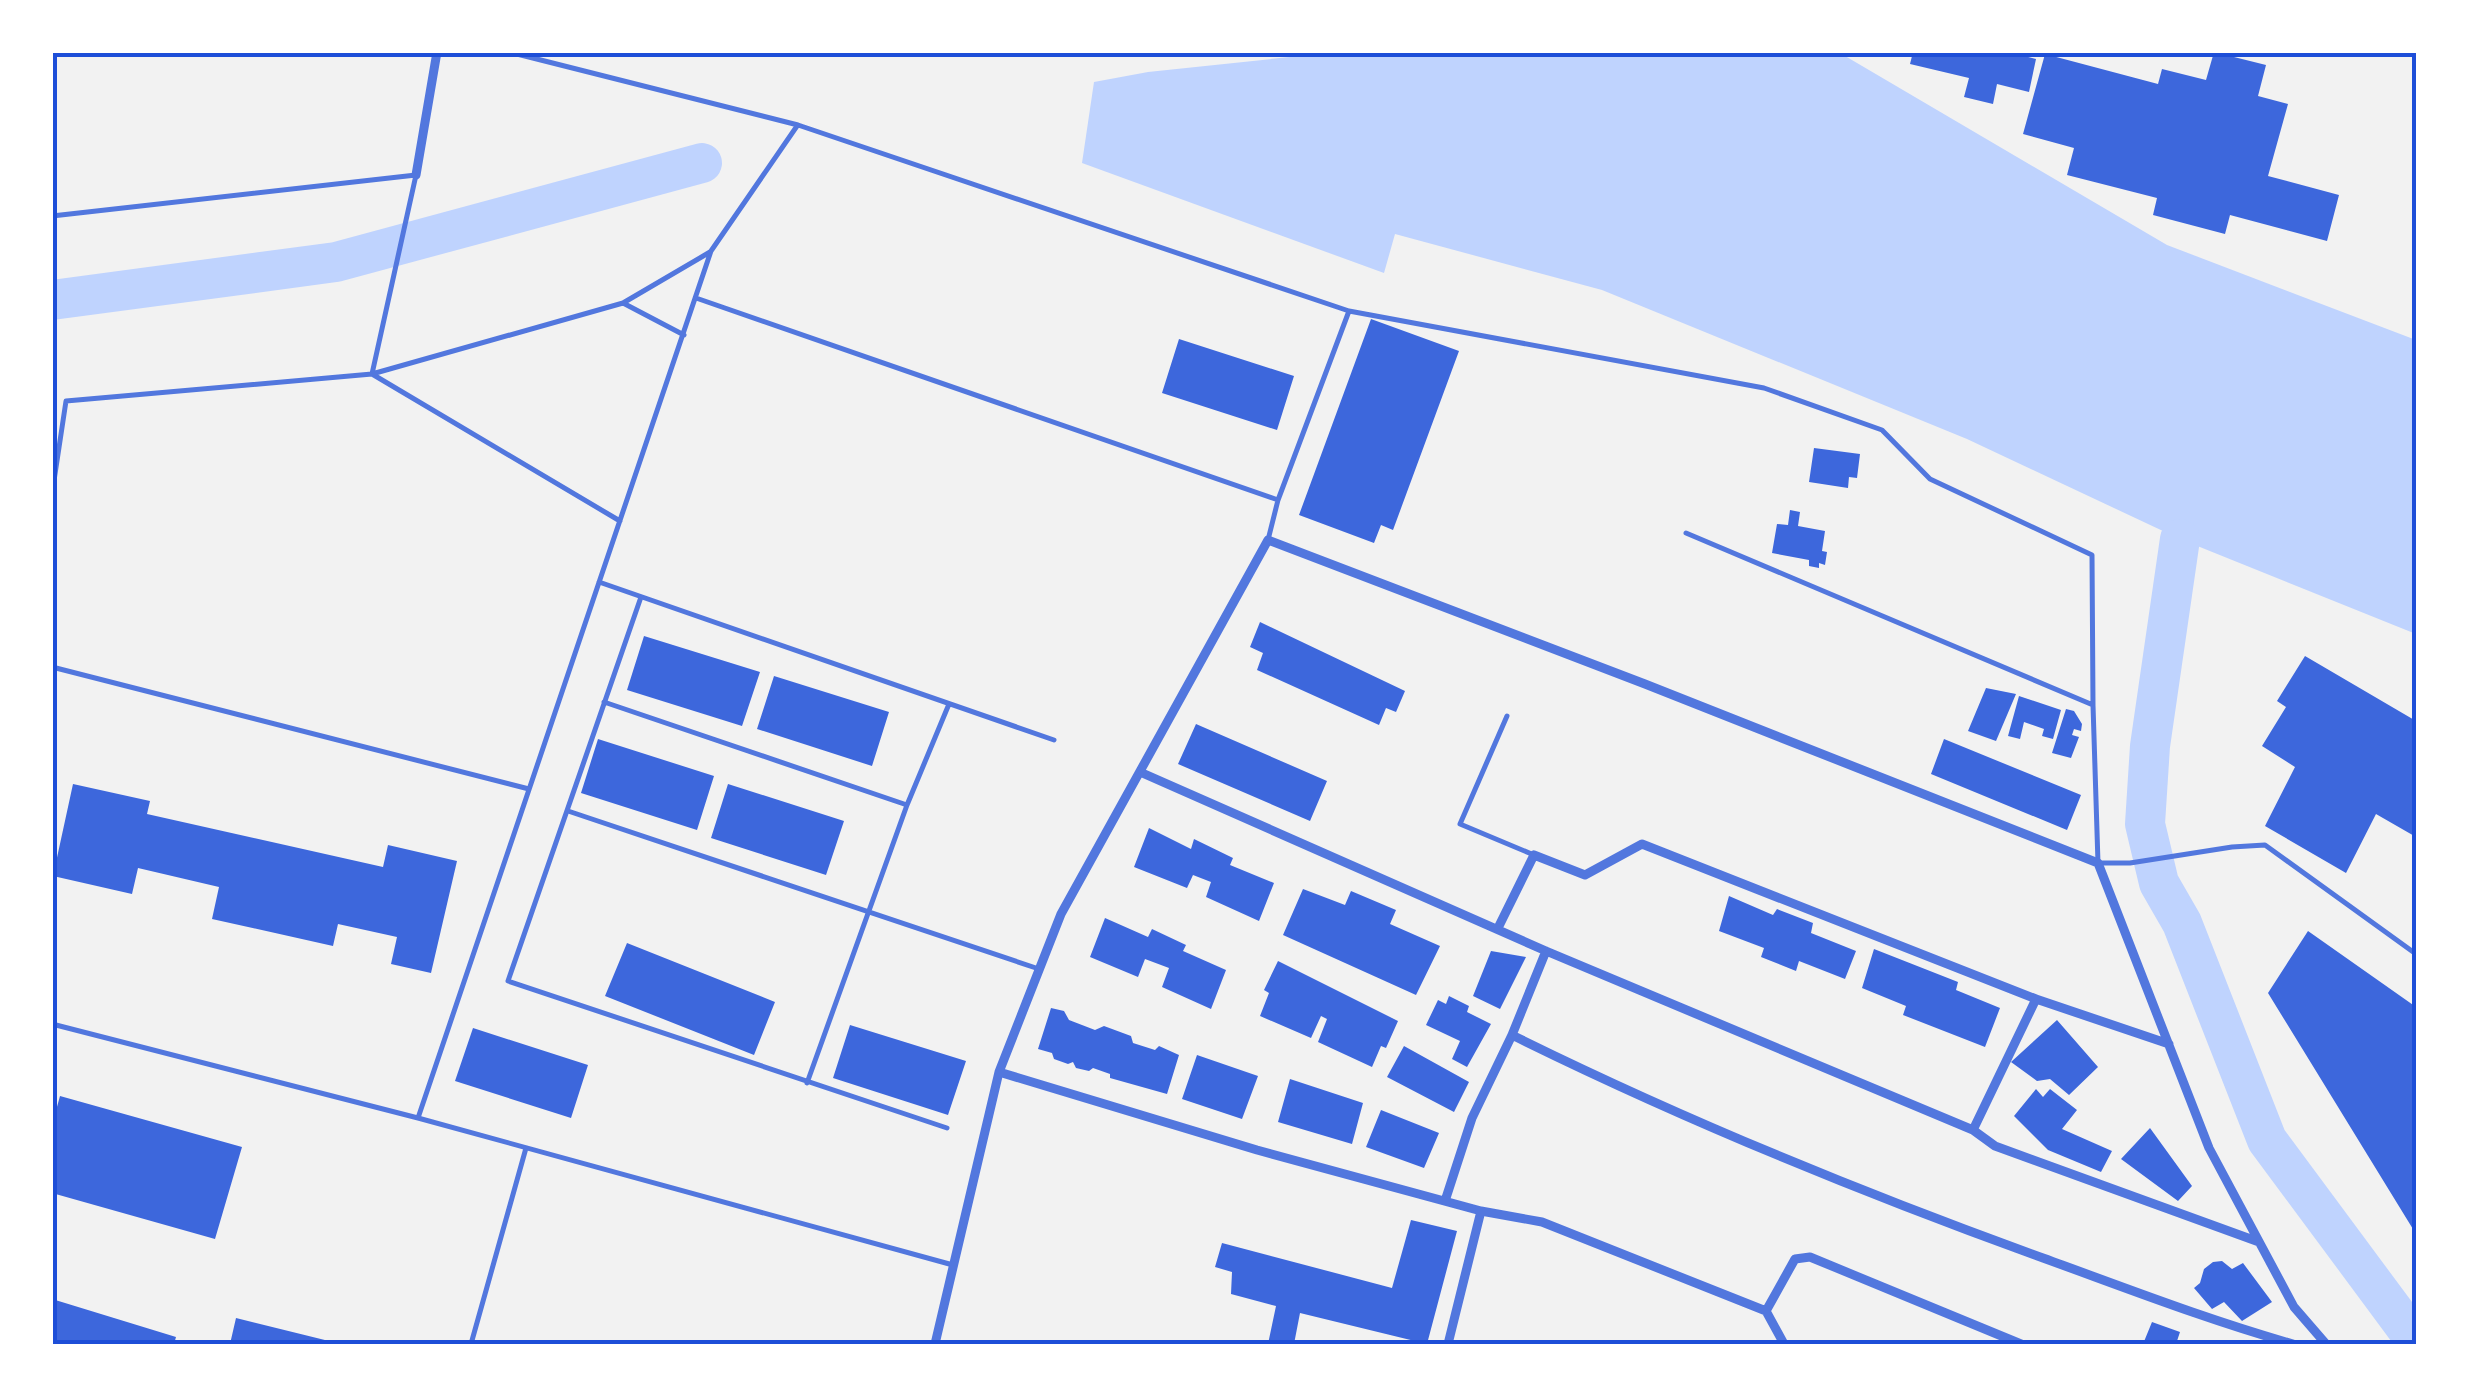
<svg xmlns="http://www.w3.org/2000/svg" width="2469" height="1397" viewBox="0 0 2469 1397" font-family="'Asap Condensed',sans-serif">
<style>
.water{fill:#bfd3fe}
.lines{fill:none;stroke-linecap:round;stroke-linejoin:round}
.river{stroke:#bfd3fe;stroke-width:40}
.building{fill:#3d67dc}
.service{stroke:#5277de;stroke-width:5}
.minor{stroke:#5277de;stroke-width:9}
.neatline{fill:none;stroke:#1d4ed8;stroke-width:4}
</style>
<rect width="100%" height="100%" fill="#f2f2f2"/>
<path class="water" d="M1337,52L1840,53L2167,245L2416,340V634L2180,539L1967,439L1602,290L1395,234L1384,273L1082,163L1094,82L1148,72Z"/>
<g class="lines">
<path class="river" d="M52,300L336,262L702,163
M2180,539L2150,746L2145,824L2159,883L2182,923L2267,1140L2416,1341"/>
</g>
<path class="building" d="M1913,52H2009L2036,59L2029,92L1997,84L1993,104L1964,97L1969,78L1910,64Z
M2214,52L2266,65L2258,96L2288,104L2268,176L2339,195L2327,241L2230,215L2225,234L2153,215L2157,198L2067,175L2074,148L2023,134L2045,54L2158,84L2162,69L2206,80Z
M1371,319L1459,351L1393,530L1381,525L1374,543L1299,515Z
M1179,339L1294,376L1277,430L1162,393Z
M1814,448L1860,454L1857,478L1849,477L1848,488L1809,482Z
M1790,510L1800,512L1798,526L1825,531L1822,551L1827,552L1825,565L1819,563V568L1809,566V560L1772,553L1777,524L1788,525Z
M1260,622L1405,691L1396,712L1386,708L1379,725L1257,670L1263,653L1250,647Z
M644,636L760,672L742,726L627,690Z
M2305,656L2416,721V837L2376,814L2346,873L2265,826L2295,767L2262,746L2286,707L2277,701Z
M774,676L889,712L872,766L757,729Z
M1986,688L2016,694L1996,741L1968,731Z
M2019,696L2061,710L2053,739L2042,736L2044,729L2024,722L2020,739L2008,736Z
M2066,709L2074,711L2082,724L2081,731L2074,729L2072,735L2079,737L2071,758L2052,753Z
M1196,724L1327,781L1310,821L1178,764Z
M598,739L714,776L697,830L581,793Z
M1944,739L2081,795L2067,830L1931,774Z
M73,784L150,801L147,814L383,867L388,845L457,861L431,973L391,964L397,937L338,924L333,946L212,919L219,887L138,868L132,894L53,876Z
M728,784L844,821L826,875L711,838Z
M1149,828L1191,849L1194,839L1233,858L1230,865L1274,883L1259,921L1206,897L1211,882L1193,875L1187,888L1134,867Z
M1303,889L1345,905L1351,891L1396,910L1390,924L1440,946L1416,995L1283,935Z
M1729,896L1773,915L1777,909L1813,923L1811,933L1856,951L1845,979L1799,961L1796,971L1761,957L1764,948L1719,931Z
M1105,918L1148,937L1152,929L1186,945L1183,951L1226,970L1211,1009L1162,987L1169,968L1145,959L1138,977L1090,957Z
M2308,931L2416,1007V1234L2268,993Z
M627,943L775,1002L754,1055L605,996Z
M1874,949L1958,982L1956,990L2000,1008L1985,1047L1903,1015L1906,1006L1862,988Z
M1491,951L1526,957L1500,1009L1473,996Z
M1278,961L1398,1021L1386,1048L1381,1046L1372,1067L1318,1042L1327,1019L1321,1016L1311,1038L1260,1016L1269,993L1264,990Z
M1449,996L1469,1006L1467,1012L1491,1024L1467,1067L1452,1059L1460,1041L1426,1025L1438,1000L1446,1004Z
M1051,1008L1064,1011L1069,1020L1095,1030L1104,1026L1131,1036L1133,1043L1155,1050L1159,1046L1179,1055L1167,1094L1110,1078V1074L1093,1068L1089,1071L1076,1068L1073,1062L1068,1064L1054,1059L1052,1053L1038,1049Z
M2057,1020L2098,1067L2069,1095L2050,1079L2037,1081L2011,1062Z
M850,1025L966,1061L948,1115L833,1078Z
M473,1028L588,1065L571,1118L455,1081Z
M1404,1046L1469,1082L1454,1112L1387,1077Z
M1197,1055L1258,1076L1242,1119L1182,1099Z
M1290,1079L1363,1103L1352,1144L1278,1122Z
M2036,1089L2043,1097L2050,1089L2077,1110L2062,1129L2112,1151L2101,1172L2048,1150L2014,1116Z
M60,1096L242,1147L215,1239L52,1193V1125Z
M1381,1110L1439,1133L1424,1168L1366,1147Z
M2150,1128L2192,1186L2178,1201L2121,1159Z
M1411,1220L1457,1231L1427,1344L1300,1313L1294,1344H1268L1276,1306L1231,1294L1232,1272L1215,1267L1222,1243L1392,1288Z
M2222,1261L2232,1269L2243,1263L2272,1302L2242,1321L2224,1302L2212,1309L2194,1288L2200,1283L2204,1269L2213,1262Z
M52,1299L176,1337L174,1344H52Z
M236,1318L337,1343V1344H230Z
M2152,1322L2180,1332L2176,1344H2143Z"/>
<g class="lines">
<path class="service" d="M509,52L798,125L1349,311L1764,388L1882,430L1930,479L2092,555L2093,705
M52,216L416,175L372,374L620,521
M696,298L1278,500L1268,540
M623,303L684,335
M52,494L66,401L372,374L623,303L710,252
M1278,500L1349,311
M1686,533L2093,705L2098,863H2130L2232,847L2265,845L2416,954
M599,582L1054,740
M641,597L508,981L947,1128
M52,667L529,789
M604,702L907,805
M1507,716L1460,824L1534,855
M568,811L1039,969
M52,1024L418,1118L953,1265
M807,1083L907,805L949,704
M418,1118L711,251L797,126
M471,1344L526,1148"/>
<path class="minor" d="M416,175L437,52
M1140,772L1546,951L1973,1130L1995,1146L2259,1242
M1498,928L1534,855L1585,875L1642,844L2036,999
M1512,1035C1684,1120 1863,1193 2043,1258C2126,1288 2208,1320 2293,1344
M999,1072L1257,1150L1481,1211L1542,1222L1766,1311
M1973,1130L2036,999L2169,1044
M1445,1201L1472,1118L1512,1035L1546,951
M1766,1311L1795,1259L1810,1257L2021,1344
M1766,1311L1784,1344
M935,1344L999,1072L1061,914L1268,540L1645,684L2098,863L2209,1148L2294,1307L2326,1344
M1448,1344L1481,1211"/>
</g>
<rect width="2469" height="1397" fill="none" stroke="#ffffff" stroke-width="110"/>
<rect x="55" y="55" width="2359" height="1287" class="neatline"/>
</svg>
